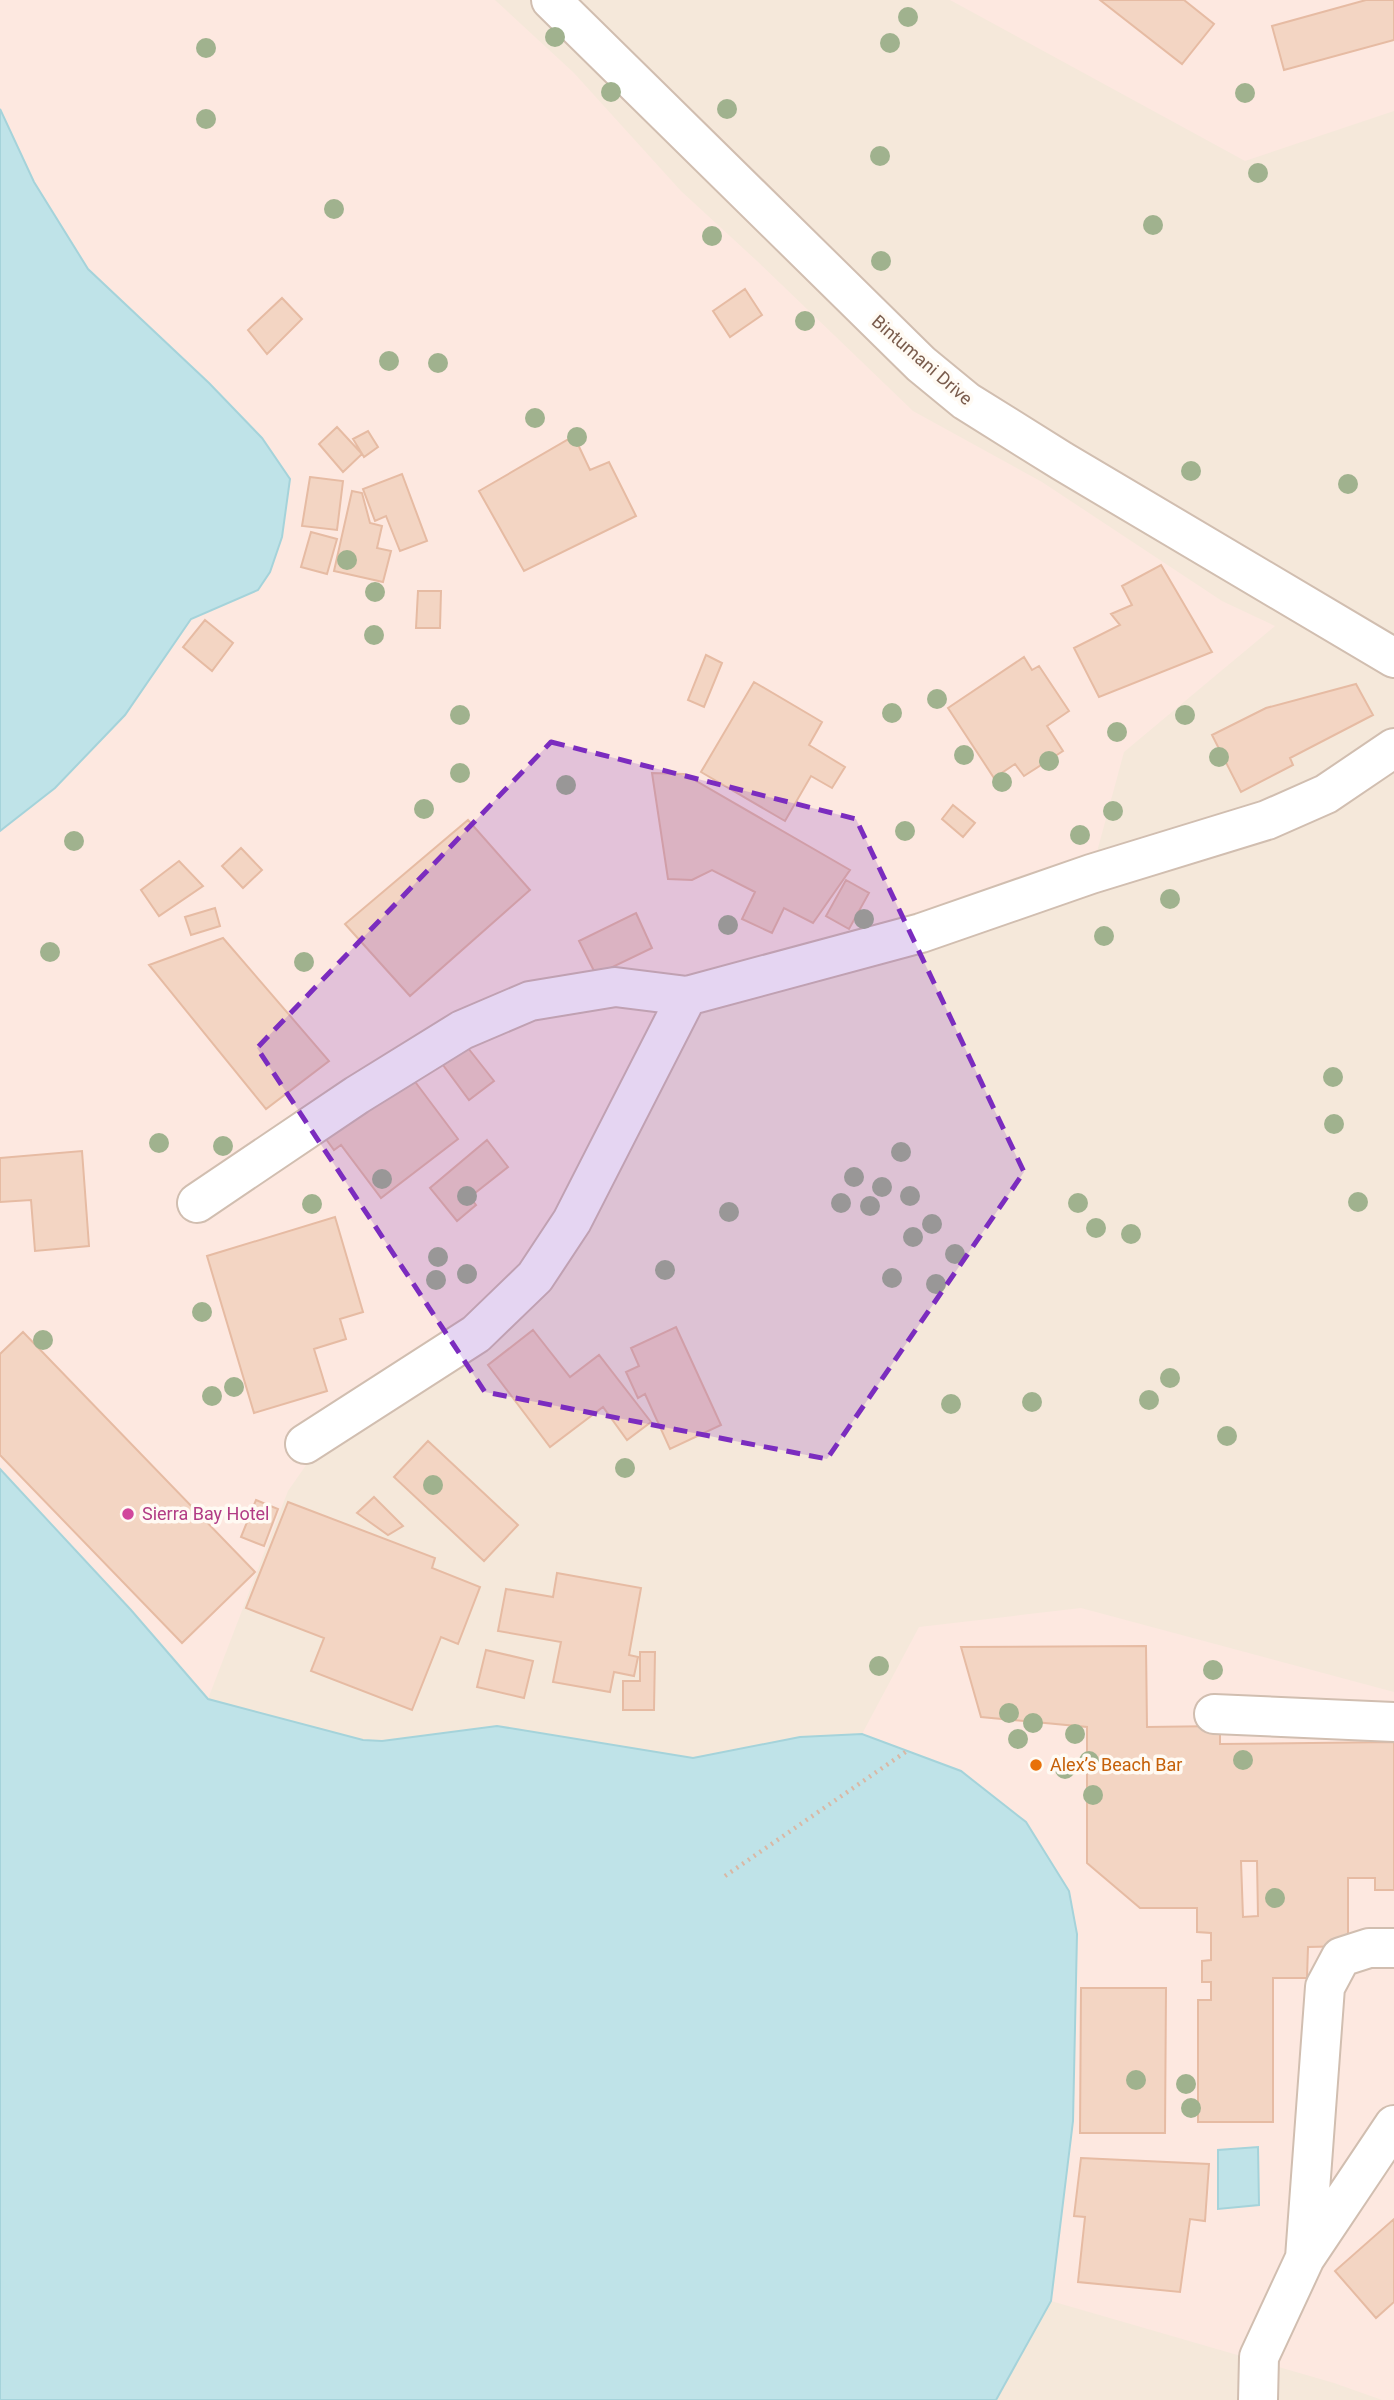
<svg xmlns="http://www.w3.org/2000/svg" width="1394" height="2400" viewBox="0 0 1394 2400" font-family="Roboto,sans-serif">
<style>
.residential{fill:#f5e8da}
.commercial{fill:#fde8e0}
.water{fill:#bfe3e8;stroke:#a5d3da;stroke-width:2}
.building{fill:#f3d5c3;stroke:#e6bba3;stroke-width:2;fill-rule:evenodd}
.lines{fill:none;stroke-linecap:round;stroke-linejoin:round}
.street-casing{stroke:#d1beb0;stroke-width:42}
.path{stroke:#d9b8a5;stroke-width:4.5;stroke-dasharray:2 5;stroke-linecap:butt}
.street{stroke:#fff;stroke-width:38}
.tree{fill:#a0b28e}
.marked{fill:#7b2cbf;fill-opacity:0.2;stroke:#7b2cbf;stroke-width:5;stroke-dasharray:14 9;stroke-linejoin:round}
.hotel-dot{fill:#d1479c;stroke:#fffaf3;stroke-width:2.5}
.food-dot{fill:#e8710a;stroke:#fffaf3;stroke-width:2.5}
.labels{text-anchor:middle;stroke-width:7;stroke-linejoin:round;paint-order:stroke}
.street-label{font-size:18px;fill:#7a5c4d;stroke:#fffaf3}
.hotel-label{font-size:18px;fill:#b23c85;stroke:#fffaf3;text-anchor:start}
.food-label{font-size:18px;fill:#c56008;stroke:#fffaf3;text-anchor:start}
</style>
<rect width="100%" height="100%" fill="#fdf6ec"/>
<path class="residential" d="M0,0H1394V2400H954L366,1776L202,1715L0,1503V795L76,295L0,148Z"/>
<path class="commercial" d="M0,0H495L574,73L681,191L757,261L913,411L1042,482L1222,601L1275,626L1124,752L1091,874L687,996L535,1277L334,1425L288,1491L208,1699L131,1610L0,1469V831L55,788L125,715L191,619L258,590L290,479L262,438L209,383L88,269L34,182L0,109Z
M950,0H1394V111L1245,161Z
M1081,1608L1394,1692V2400H1382L1334,2383L1051,2301L1073,2121L1077,1934L1026,1822L961,1771L862,1734L919,1627Z"/>
<path class="water" d="M0,109L34,182L88,269L209,383L262,438L290,479L282,537L270,572L258,590L191,619L125,715L55,788L0,831Z
M0,1469L131,1610L208,1699L363,1740L382,1741L497,1726L693,1758L800,1737L862,1734L961,1771L1026,1822L1069,1891L1077,1934L1073,2121L1051,2301L996,2400H0Z
M1258,2147L1259,2205L1218,2209V2150Z"/>
<path class="building" d="M1100,0H1184L1214,24L1182,64Z
M1366,0H1394V40L1284,70L1272,26Z
M745,289L762,315L730,337L713,311Z
M282,298L302,319L267,354L248,330Z
M337,427L362,454L343,472L319,444Z
M368,431L378,447L364,457L353,439Z
M574,436L590,470L609,462L636,516L524,571L479,491Z
M402,474L427,541L400,551L386,516L375,521L363,489Z
M310,477L343,481L337,530L302,526Z
M352,491L362,493L370,523L382,526L377,548L391,551L383,582L334,571Z
M311,532L337,539L327,574L301,567Z
M1161,565L1212,652L1099,697L1074,648L1120,625L1111,614L1132,605L1122,586Z
M418,591H441L440,628H416Z
M205,620L233,643L212,671L183,647Z
M706,655L722,663L704,707L688,700Z
M1024,657L1032,670L1039,666L1069,711L1047,726L1063,751L1024,776L1015,764L994,778L948,708Z
M754,682L822,722L809,745L845,767L832,788L811,776L785,821L701,772Z
M1356,684L1373,715L1290,758L1293,765L1241,792L1212,735L1266,708Z
M652,773L684,774L850,870L813,923L784,908L772,933L742,919L755,892L712,870L692,880L668,879Z
M953,805L975,823L963,837L942,819Z
M468,820L530,890L410,996L345,924Z
M241,848L262,870L243,888L222,866Z
M179,861L203,886L159,916L141,890Z
M846,880L869,893L849,929L826,916Z
M215,908L220,926L191,935L185,917Z
M636,913L652,948L596,975L579,941Z
M223,938L329,1061L266,1109L149,965Z
M464,1043L494,1081L469,1100L440,1061Z
M407,1071L458,1139L381,1198L341,1145L334,1150L323,1135Z
M487,1140L508,1167L470,1197L476,1205L457,1221L430,1188Z
M82,1151L89,1246L35,1251L31,1200L0,1202V1158Z
M335,1217L363,1312L340,1319L346,1339L314,1349L327,1391L254,1413L207,1256Z
M676,1327L721,1425L670,1449L645,1394L638,1398L626,1372L639,1366L631,1348Z
M533,1330L570,1377L599,1355L651,1422L627,1440L603,1407L550,1447L488,1365Z
M23,1332L255,1572L182,1643L0,1455V1354Z
M428,1441L518,1525L484,1561L394,1477Z
M374,1497L403,1526L388,1535L357,1513Z
M256,1500L278,1509L264,1546L241,1537Z
M288,1502L435,1558L432,1568L480,1587L458,1644L441,1637L412,1710L311,1671L324,1638L246,1608Z
M557,1573L641,1588L629,1655L638,1657L634,1676L614,1672L610,1692L553,1682L561,1642L498,1631L506,1589L553,1597Z
M1146,1646L1147,1727L1220,1726V1744L1394,1742V1890H1375V1878H1348V1946L1308,1947L1307,1978H1273V2122H1198V2000H1211V1982H1202V1961L1211,1960V1933L1197,1932V1908H1140L1087,1863V1727L981,1717L961,1647ZM1241,1861H1257L1258,1916L1243,1917Z
M486,1650L533,1661L524,1698L477,1687Z
M640,1652H655L654,1710H623V1681H640Z
M1081,1988H1166L1165,2133H1080Z
M1081,2158L1209,2164L1205,2221L1190,2219L1180,2292L1078,2282L1085,2217L1074,2216Z
M1394,2219V2302L1376,2318L1335,2271Z"/>
<g class="lines">
<defs>
<path id="street" d="M551,0L921,364L966,401L1062,461L1394,658
M197,1203L357,1095L462,1030L530,1001L615,987L687,996
M305,1444L476,1334L535,1277L572,1221L687,996L921,933L1091,874L1267,820L1326,794L1394,748
M1214,1714L1394,1722
M1305,2258L1325,1987L1341,1957L1369,1948H1394
M1258,2400L1259,2357L1305,2258L1394,2125"/>
</defs>
<use href="#street" class="street-casing"/>
<path class="path" d="M725,1876L907,1751"/>
<use href="#street" class="street"/>
</g>
<g class="tree">
<circle cx="908" cy="17" r="10"/>
<circle cx="555" cy="37" r="10"/>
<circle cx="890" cy="43" r="10"/>
<circle cx="206" cy="48" r="10"/>
<circle cx="611" cy="92" r="10"/>
<circle cx="1245" cy="93" r="10"/>
<circle cx="727" cy="109" r="10"/>
<circle cx="206" cy="119" r="10"/>
<circle cx="880" cy="156" r="10"/>
<circle cx="1258" cy="173" r="10"/>
<circle cx="334" cy="209" r="10"/>
<circle cx="1153" cy="225" r="10"/>
<circle cx="712" cy="236" r="10"/>
<circle cx="881" cy="261" r="10"/>
<circle cx="805" cy="321" r="10"/>
<circle cx="389" cy="361" r="10"/>
<circle cx="438" cy="363" r="10"/>
<circle cx="535" cy="418" r="10"/>
<circle cx="577" cy="437" r="10"/>
<circle cx="1191" cy="471" r="10"/>
<circle cx="1348" cy="484" r="10"/>
<circle cx="347" cy="560" r="10"/>
<circle cx="375" cy="592" r="10"/>
<circle cx="374" cy="635" r="10"/>
<circle cx="937" cy="699" r="10"/>
<circle cx="892" cy="713" r="10"/>
<circle cx="460" cy="715" r="10"/>
<circle cx="1185" cy="715" r="10"/>
<circle cx="1117" cy="732" r="10"/>
<circle cx="964" cy="755" r="10"/>
<circle cx="1219" cy="757" r="10"/>
<circle cx="1049" cy="761" r="10"/>
<circle cx="460" cy="773" r="10"/>
<circle cx="1002" cy="782" r="10"/>
<circle cx="566" cy="785" r="10"/>
<circle cx="424" cy="809" r="10"/>
<circle cx="1113" cy="811" r="10"/>
<circle cx="905" cy="831" r="10"/>
<circle cx="1080" cy="835" r="10"/>
<circle cx="74" cy="841" r="10"/>
<circle cx="1170" cy="899" r="10"/>
<circle cx="864" cy="919" r="10"/>
<circle cx="728" cy="925" r="10"/>
<circle cx="1104" cy="936" r="10"/>
<circle cx="50" cy="952" r="10"/>
<circle cx="304" cy="962" r="10"/>
<circle cx="1333" cy="1077" r="10"/>
<circle cx="1334" cy="1124" r="10"/>
<circle cx="159" cy="1143" r="10"/>
<circle cx="223" cy="1146" r="10"/>
<circle cx="901" cy="1152" r="10"/>
<circle cx="854" cy="1177" r="10"/>
<circle cx="382" cy="1179" r="10"/>
<circle cx="882" cy="1187" r="10"/>
<circle cx="467" cy="1196" r="10"/>
<circle cx="910" cy="1196" r="10"/>
<circle cx="1358" cy="1202" r="10"/>
<circle cx="841" cy="1203" r="10"/>
<circle cx="1078" cy="1203" r="10"/>
<circle cx="312" cy="1204" r="10"/>
<circle cx="870" cy="1206" r="10"/>
<circle cx="729" cy="1212" r="10"/>
<circle cx="932" cy="1224" r="10"/>
<circle cx="1096" cy="1228" r="10"/>
<circle cx="1131" cy="1234" r="10"/>
<circle cx="913" cy="1237" r="10"/>
<circle cx="955" cy="1254" r="10"/>
<circle cx="438" cy="1257" r="10"/>
<circle cx="665" cy="1270" r="10"/>
<circle cx="467" cy="1274" r="10"/>
<circle cx="892" cy="1278" r="10"/>
<circle cx="436" cy="1280" r="10"/>
<circle cx="936" cy="1284" r="10"/>
<circle cx="202" cy="1312" r="10"/>
<circle cx="43" cy="1340" r="10"/>
<circle cx="1170" cy="1378" r="10"/>
<circle cx="234" cy="1387" r="10"/>
<circle cx="212" cy="1396" r="10"/>
<circle cx="1149" cy="1400" r="10"/>
<circle cx="1032" cy="1402" r="10"/>
<circle cx="951" cy="1404" r="10"/>
<circle cx="1227" cy="1436" r="10"/>
<circle cx="625" cy="1468" r="10"/>
<circle cx="433" cy="1485" r="10"/>
<circle cx="879" cy="1666" r="10"/>
<circle cx="1213" cy="1670" r="10"/>
<circle cx="1009" cy="1713" r="10"/>
<circle cx="1033" cy="1723" r="10"/>
<circle cx="1075" cy="1734" r="10"/>
<circle cx="1018" cy="1739" r="10"/>
<circle cx="1243" cy="1760" r="10"/>
<circle cx="1089" cy="1761" r="10"/>
<circle cx="1065" cy="1769" r="10"/>
<circle cx="1093" cy="1795" r="10"/>
<circle cx="1275" cy="1898" r="10"/>
<circle cx="1136" cy="2080" r="10"/>
<circle cx="1186" cy="2084" r="10"/>
<circle cx="1191" cy="2108" r="10"/>
</g>
<path class="marked" d="M551,742L856,819L1024,1172L827,1459L485,1392L257,1048Z"/>
<circle class="hotel-dot" cx="128" cy="1514" r="7"/>
<circle class="food-dot" cx="1036" cy="1765" r="7"/>
<g class="labels">
<g class="street-label">
<text transform="translate(922 360) rotate(41)" y="6">Bintumani Drive</text>
</g>
<g class="hotel-label">
<text x="142" y="1520">Sierra Bay Hotel</text>
</g>
<g class="food-label">
<text x="1050" y="1771">Alex’s Beach Bar</text>
</g>
</g>
</svg>
